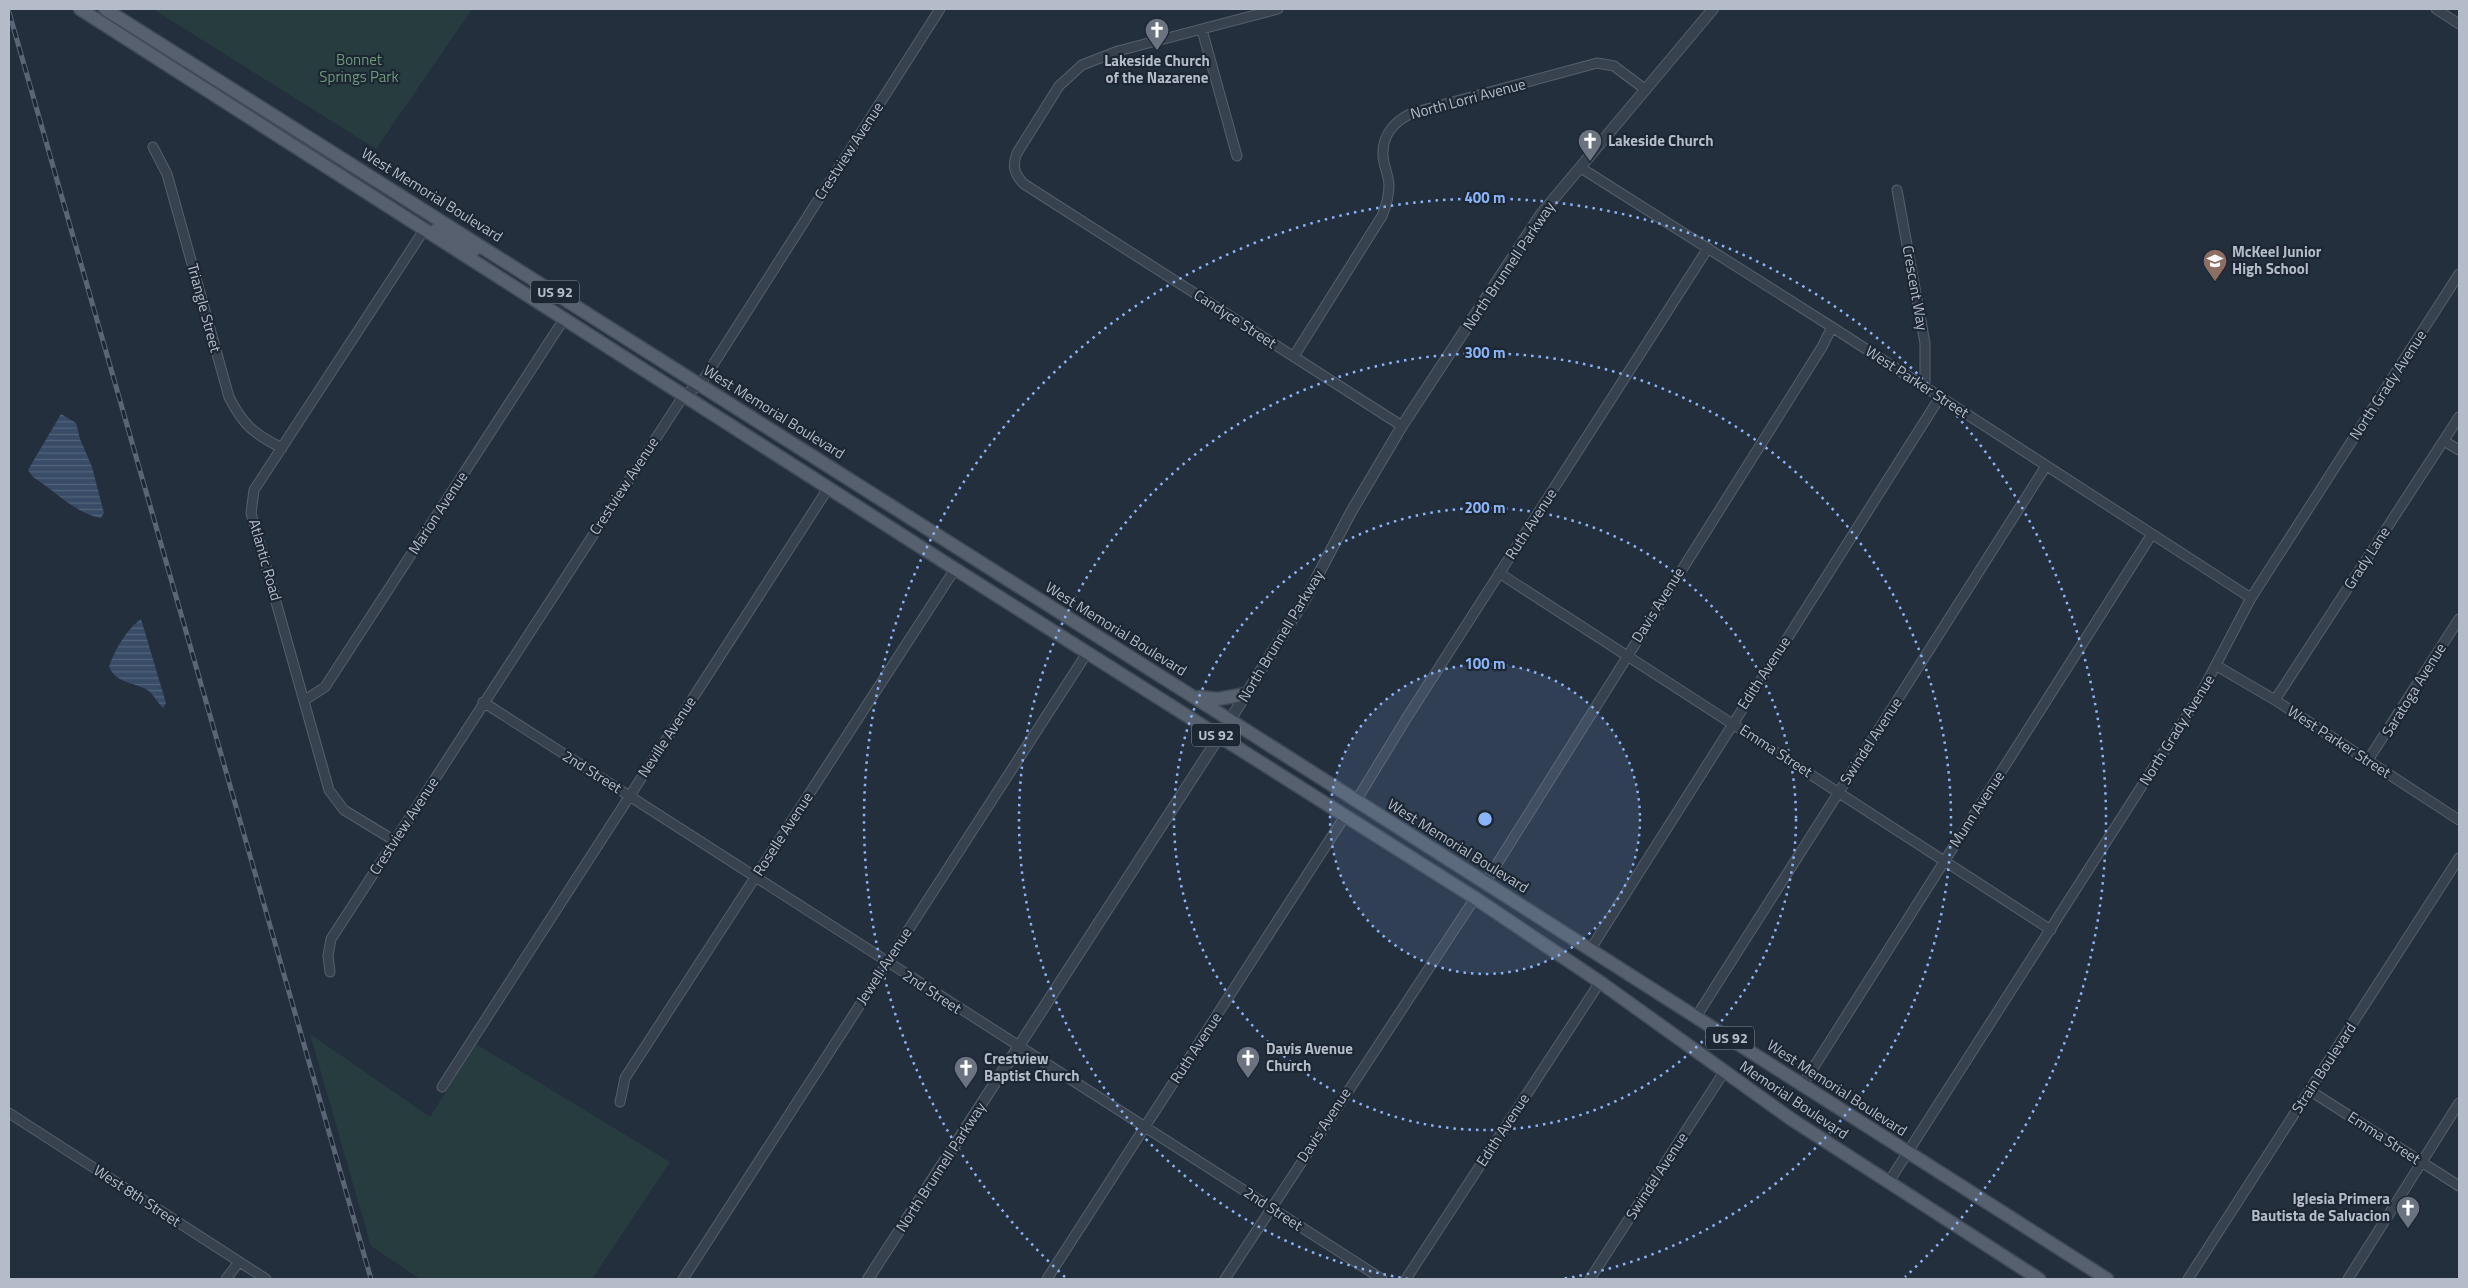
<svg xmlns="http://www.w3.org/2000/svg" width="2468" height="1288" viewBox="0 0 2468 1288" font-family="'Titillium Web',sans-serif">
<style>
.park{fill:#263c3f}
.water{fill:url(#water-rules)}
.lines{fill:none;stroke-linecap:round;stroke-linejoin:round}
.minor-casing{stroke:#565f6c;stroke-width:11}
.tertiary-casing{stroke:#565f6c;stroke-width:12}
.primary-casing{stroke:#414a57;stroke-width:15}
.minor{stroke:#38414e;stroke-width:9}
.tertiary{stroke:#38414e;stroke-width:10}
.primary{stroke:#56606e;stroke-width:12}
.rail-casing{stroke:#5a6575;stroke-width:5}
.rail{stroke:#1d2633;stroke-width:3;stroke-dasharray:9;stroke-linecap:butt}
.ring{fill:none;stroke:#8ab4f8;stroke-width:2.5;stroke-dasharray:2.5 5}
.labels{text-anchor:middle;stroke-width:4.5;stroke-linejoin:round;paint-order:stroke}
.shield{fill:#1d2633;stroke:#878f9c;stroke-width:1}
.shield-label{font-size:14px;font-weight:bold;fill:#b4bcc9}
.park-label{font-size:15px;fill:#6b9a76;stroke:#1d2633}
.poi-label{font-size:15px;font-weight:bold;fill:#b4bcc9;stroke:#1d2633;text-anchor:start}
.street-label{font-size:15px;fill:#b4bcc9;stroke:#1d2633}
.centre{fill:#8ab4f8;stroke:#1d2633;stroke-width:2.5}
.ring-label{font-size:15px;text-anchor:middle;font-weight:bold;fill:#8ab4f8;stroke:#1d2633;stroke-width:4.5;stroke-linejoin:round;paint-order:stroke}
</style>
<defs>
<pattern id="water-rules" width="6" height="5" patternUnits="userSpaceOnUse" patternTransform="scale(1.25)"><rect width="6" height="5" fill="#394c67"/><path d="M0 2.5h6" fill="none" stroke="#53647b"/></pattern>
</defs>
<rect width="100%" height="100%" fill="#242f3e"/>
<path class="park" d="M153,9H472L376,149Z
M310,1034L430,1117L476,1044L670,1162L592,1279H420L371,1246Z"/>
<path class="water" d="M61,414L76,423L80,439L92,467L104,513L101,518C76,514 54,490 33,477L28,470Z
M141,619L166,703L163,708C158,703 154,696 150,692C137,681 118,686 109,667C114,651 127,629 141,619Z"/>
<g class="lines">
<defs>
<path id="minor" d="M1278,9L1118,51L1082,65L1059,86L1017,153C1012,165 1014,174 1024,184L1402,426
M2436,9L2459,24
M1202,30L1237,156
M153,147L167,174L229,397C243,425 254,434 282,448
M1581,168L1832,327L2251,598
M1897,190L1925,343V386
M1294,356L1382,216C1386,206 1389,196 1389,186C1389,175 1383,165 1383,155C1382,135 1395,121 1412,113L1597,63L1614,66L1646,90
M2444,441L2459,450
M1499,573L2051,930
M2217,666L2275,700L2459,820
M305,700L325,687L564,319
M2275,700L2459,417
M483,702L1382,1279
M2368,760L2459,619
M1356,801L1406,719L1708,248
M395,841L344,810L329,790L251,513L254,490L424,230
M1485,883L1822,347L1832,327
M1590,950L1940,397
M330,972L328,956L331,939L684,395L700,385L940,9
M1696,1017L2046,466
M1803,1084L2152,534
M442,1087L829,487
M2309,1090L2459,1186
M620,1102L625,1078L955,569
M9,1113L266,1279
M1888,1183L2200,695L2251,598L2459,274
M226,1279L239,1262
M683,1279L1087,653
M1047,1279L1345,816
M1225,1279L1475,898
M1406,1279L1600,982
M1590,1279L1724,1072
M2188,1279L2459,858
M2348,1279L2459,1103"/>
<path id="tertiary" d="M868,1279L1230,720L1307,596L1351,512L1402,426L1541,214L1713,9"/>
<path id="primary" d="M80,9L955,569L1475,898L1600,982L1791,1119L2039,1279
M105,9L1230,720L2107,1279
M436,230L446,233L474,250
M1199,697L1218,699L1246,694"/>
</defs>
<use href="#minor" class="minor-casing"/>
<use href="#tertiary" class="tertiary-casing"/>
<use href="#primary" class="primary-casing"/>
<use href="#minor" class="minor"/>
<use href="#tertiary" class="tertiary"/>
<use href="#primary" class="primary"/>
<defs>
<path id="rail" d="M9,12L371,1279"/>
</defs>
<use href="#rail" class="rail-casing"/>
<use href="#rail" class="rail"/>
</g>
<circle cx="1485" cy="819" r="155" fill="#8ab4f8" fill-opacity=".12"/>
<g class="ring">
<circle cx="1485" cy="819" r="155"/>
<circle cx="1485" cy="819" r="311"/>
<path d="M1408 1279A466 466 0 1 1 1562 1279"/>
<path d="M1065 1277A621 621 0 1 1 1905 1277"/>
</g>
<defs>
<symbol id="church-pin" viewBox="-11 -11 22 30"><path d="M0 17L-7.5 6A9.5 9.5 0 1 1 7.5 6Z" fill="#6b7280" stroke="#1d2633"/><path d="M-1.2-6h2.4v3.5h3.3v2.4h-3.3V6h-2.4V-.1h-3.3v-2.4h3.3Z" fill="#fff"/></symbol>
<symbol id="school-pin" viewBox="-11 -11 22 30"><path d="M0 17L-7.5 6A9.5 9.5 0 1 1 7.5 6Z" fill="#8d6e63" stroke="#1d2633"/><path d="M0-5L7-2L0 1L-7-2ZM-4 1L0 2.5L4 1V4Q0 6-4 4Z" fill="#fff"/></symbol>
</defs>
<g fill-rule="evenodd">
<use href="#church-pin" x="1143" y="16" width="28" height="38"/>
<use href="#church-pin" x="1576" y="127" width="28" height="38"/>
<use href="#school-pin" x="2201" y="247" width="28" height="38"/>
<use href="#church-pin" x="1234" y="1044" width="28" height="38"/>
<use href="#church-pin" x="952" y="1054" width="28" height="38"/>
<use href="#church-pin" x="2394" y="1194" width="28" height="38"/>
</g>
<g class="labels">
<g class="shield">
<rect x="531" y="280.5" width="48" height="23" rx="4"/>
<rect x="1192" y="723.5" width="48" height="23" rx="4"/>
<rect x="1706" y="1026.5" width="48" height="23" rx="4"/>
</g>
<g class="shield-label">
<text x="555" y="297">US 92</text>
<text x="1216" y="740">US 92</text>
<text x="1730" y="1043">US 92</text>
</g>
<g class="park-label">
<text x="359" y="65">Bonnet<tspan x="359" dy="17">Springs Park</tspan></text>
</g>
<g class="poi-label">
<text x="1157" y="66" text-anchor="middle">Lakeside Church<tspan x="1157" dy="17">of the Nazarene</tspan></text>
<text x="1608" y="146">Lakeside Church</text>
<text x="2232" y="257">McKeel Junior<tspan x="2232" dy="17">High School</tspan></text>
<text x="1266" y="1054">Davis Avenue<tspan x="1266" dy="17">Church</tspan></text>
<text x="984" y="1064">Crestview<tspan x="984" dy="17">Baptist Church</tspan></text>
<text x="2390" y="1204" text-anchor="end">Iglesia Primera<tspan x="2390" dy="17">Bautista de Salvacion</tspan></text>
</g>
<g class="street-label">
<text transform="translate(1468 99) rotate(-15)" y="5">North Lorri Avenue</text>
<text transform="translate(849 151) rotate(-57)" y="5">Crestview Avenue</text>
<text transform="translate(432 195) rotate(32)" y="5">West Memorial Boulevard</text>
<text transform="translate(1509 266) rotate(-56)" y="5">North Brunnell Parkway</text>
<text transform="translate(1915 288) rotate(80)" y="5">Crescent Way</text>
<text transform="translate(204 308) rotate(75)" y="5">Triangle Street</text>
<text transform="translate(1235 319) rotate(33)" y="5">Candyce Street</text>
<text transform="translate(1917 382) rotate(33)" y="5">West Parker Street</text>
<text transform="translate(2388 385) rotate(-57)" y="5">North Grady Avenue</text>
<text transform="translate(774 412) rotate(32)" y="5">West Memorial Boulevard</text>
<text transform="translate(624 486) rotate(-57)" y="5">Crestview Avenue</text>
<text transform="translate(438 513) rotate(-57)" y="5">Marion Avenue</text>
<text transform="translate(1531 524) rotate(-57)" y="5">Ruth Avenue</text>
<text transform="translate(2367 558) rotate(-57)" y="5">Grady Lane</text>
<text transform="translate(265 560) rotate(74)" y="5">Atlantic Road</text>
<text transform="translate(1658 605) rotate(-58)" y="5">Davis Avenue</text>
<text transform="translate(1116 629) rotate(32)" y="5">West Memorial Boulevard</text>
<text transform="translate(1281 636) rotate(-59)" y="5">North Brunnell Parkway</text>
<text transform="translate(1764 673) rotate(-57)" y="5">Edith Avenue</text>
<text transform="translate(2414 690) rotate(-58)" y="5">Saratoga Avenue</text>
<text transform="translate(2177 730) rotate(-58)" y="5">North Grady Avenue</text>
<text transform="translate(667 737) rotate(-57)" y="5">Neville Avenue</text>
<text transform="translate(1871 741) rotate(-57)" y="5">Swindel Avenue</text>
<text transform="translate(2339 742) rotate(33)" y="5">West Parker Street</text>
<text transform="translate(1776 751) rotate(33)" y="5">Emma Street</text>
<text transform="translate(592 772) rotate(32)" y="5">2nd Street</text>
<text transform="translate(1977 809) rotate(-57)" y="5">Munn Avenue</text>
<text transform="translate(404 826) rotate(-57)" y="5">Crestview Avenue</text>
<text transform="translate(783 834) rotate(-57)" y="5">Roselle Avenue</text>
<text transform="translate(1458 846) rotate(32)" y="5">West Memorial Boulevard</text>
<text transform="translate(884 966) rotate(-57)" y="5">Jewell Avenue</text>
<text transform="translate(932 992) rotate(33)" y="5">2nd Street</text>
<text transform="translate(1196 1048) rotate(-57)" y="5">Ruth Avenue</text>
<text transform="translate(2324 1068) rotate(-57)" y="5">Strain Boulevard</text>
<text transform="translate(1837 1088) rotate(33)" y="5">West Memorial Boulevard</text>
<text transform="translate(1794 1100) rotate(34)" y="5">Memorial Boulevard</text>
<text transform="translate(1324 1125) rotate(-57)" y="5">Davis Avenue</text>
<text transform="translate(1503 1130) rotate(-57)" y="5">Edith Avenue</text>
<text transform="translate(2384 1138) rotate(33)" y="5">Emma Street</text>
<text transform="translate(941 1167) rotate(-57)" y="5">North Brunnell Parkway</text>
<text transform="translate(1657 1176) rotate(-57)" y="5">Swindel Avenue</text>
<text transform="translate(137 1196) rotate(33)" y="5">West 8th Street</text>
<text transform="translate(1273 1209) rotate(33)" y="5">2nd Street</text>
</g>
</g>
<circle cx="1485" cy="819" r="8" class="centre"/>
<g class="ring-label">
<text x="1485" y="203">400 m</text>
<text x="1485" y="358">300 m</text>
<text x="1485" y="513">200 m</text>
<text x="1485" y="669">100 m</text>
</g>
<rect width="2468" height="1288" fill="none" stroke="#b4bcc9" stroke-width="20"/>
</svg>
